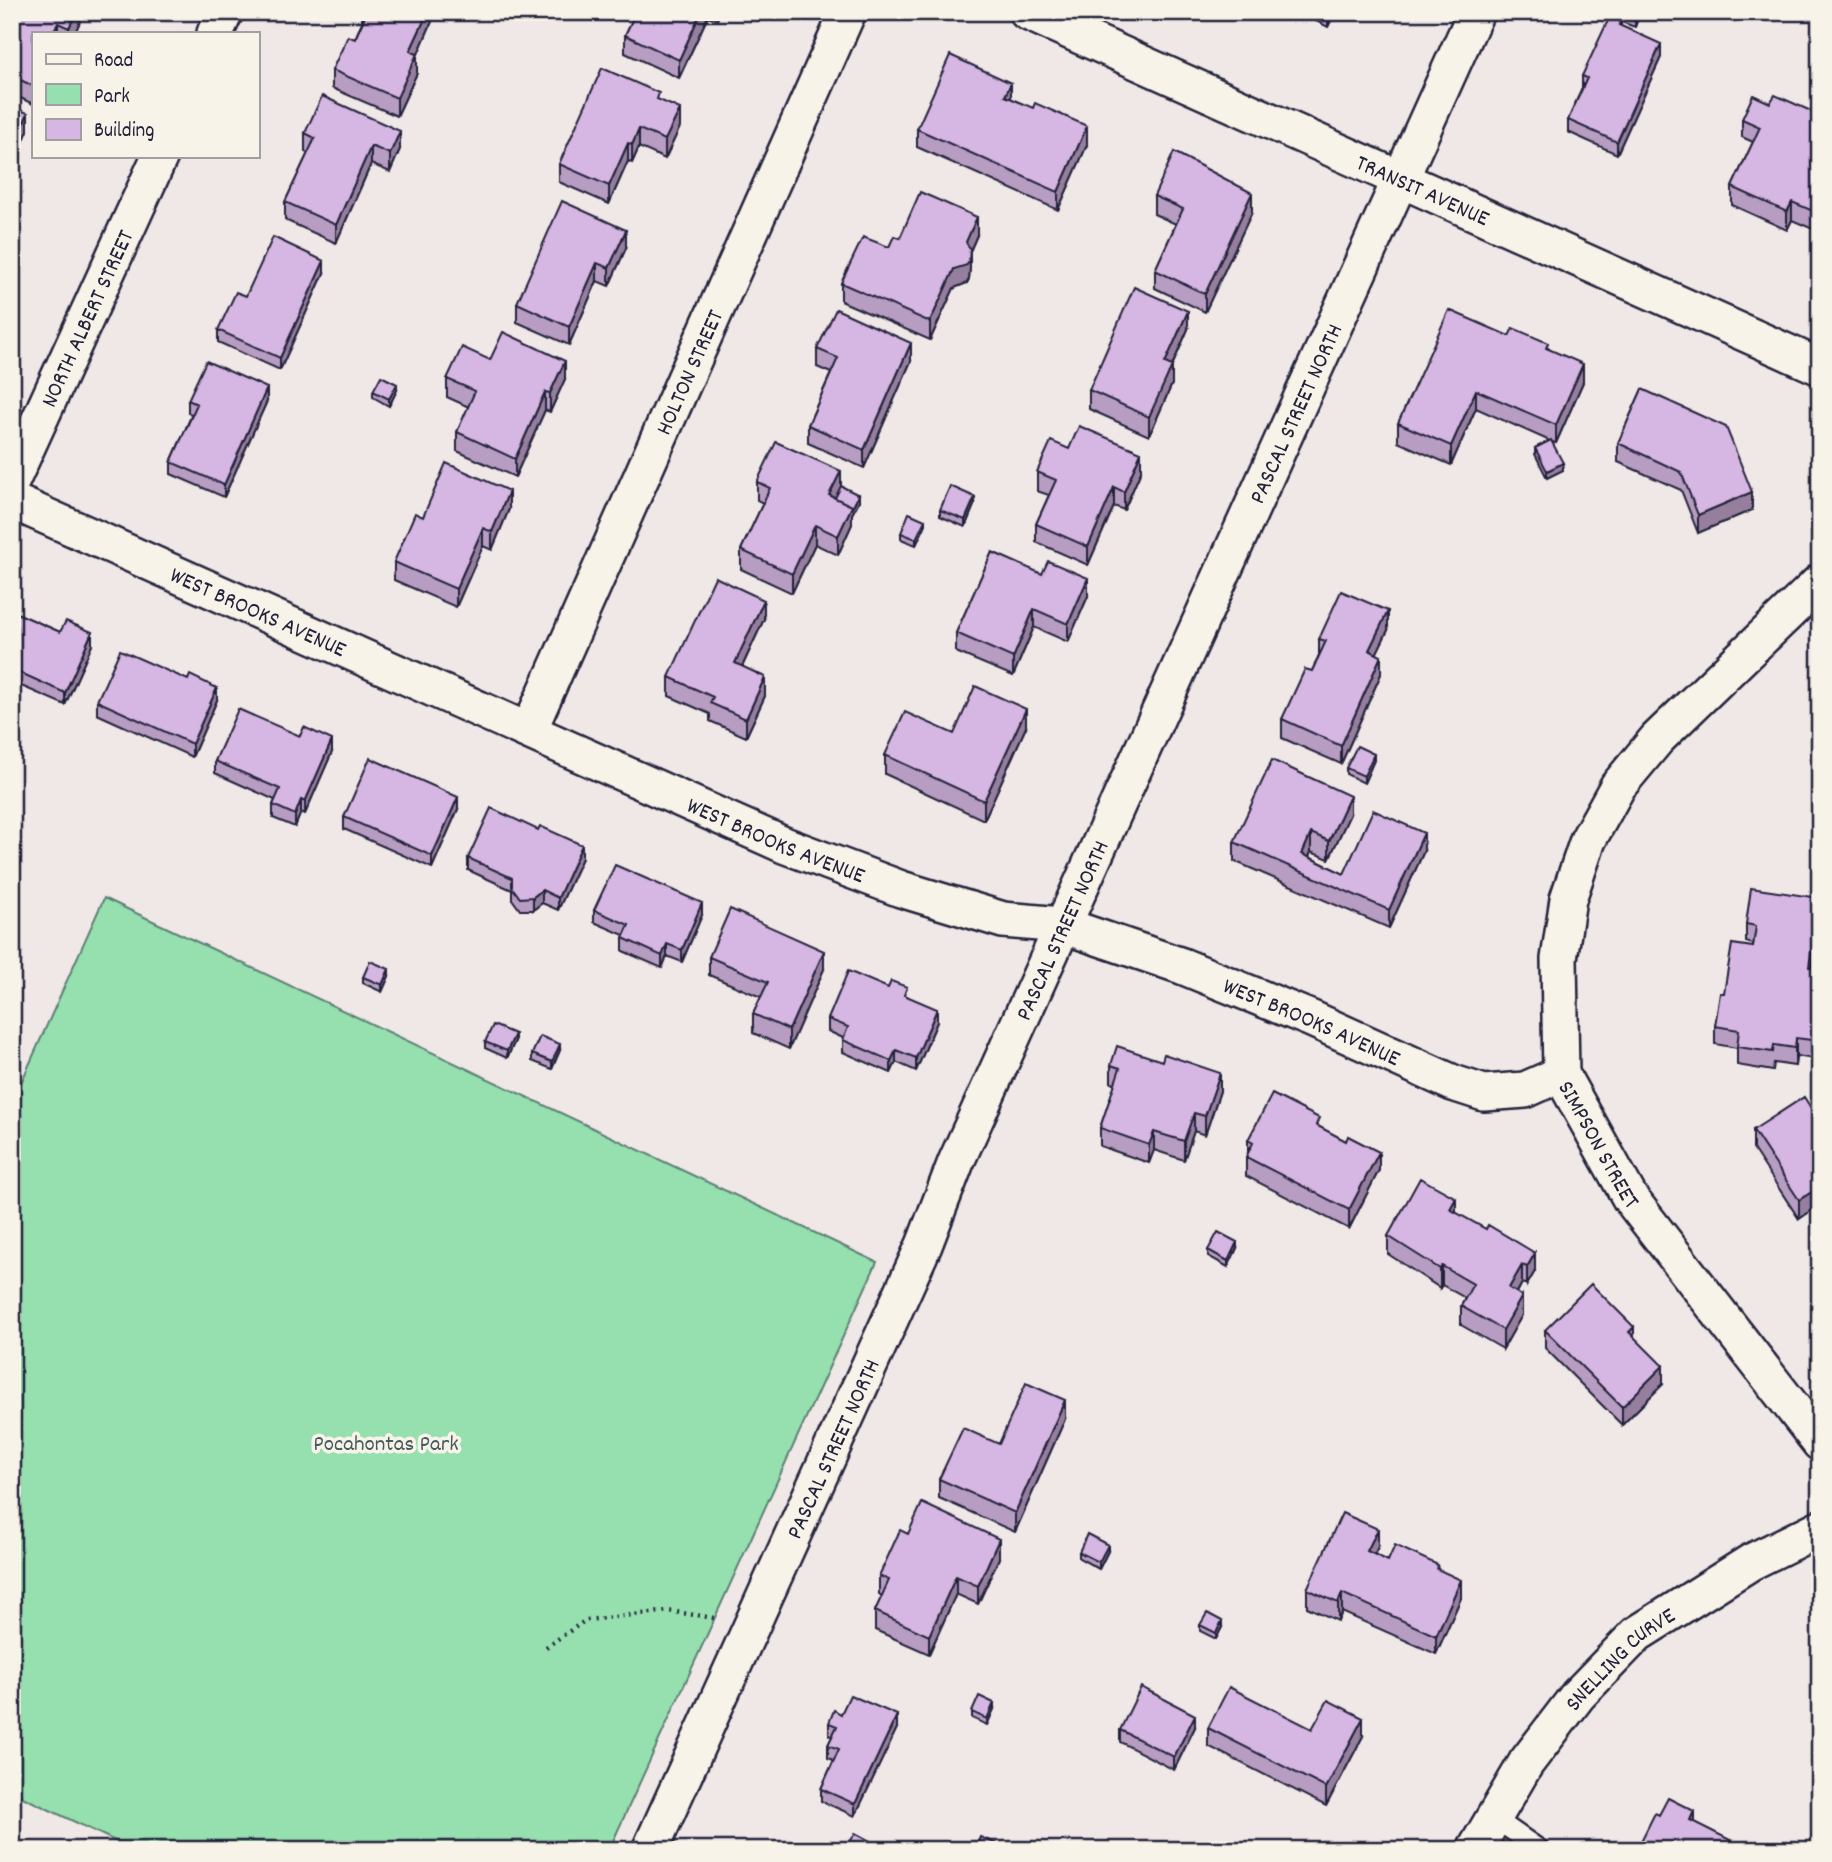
<svg xmlns="http://www.w3.org/2000/svg" width="1832" height="1862" viewBox="0 0 1832 1862" font-family="Dekko,sans-serif">
<style>
.green{fill:#96dfae;stroke:#5c8074;stroke-width:2}
.lines{fill:none;stroke-linecap:round;stroke-linejoin:round}
.service-casing{stroke:#22223b;stroke-width:23}
.minor-casing{stroke:#22223b;stroke-width:40}
.path{stroke:#22223b;stroke-width:4.5;stroke-dasharray:2 5;stroke-linecap:butt}
.service{stroke:#f7f3e8;stroke-width:18}
.minor{stroke:#f7f3e8;stroke-width:35}
.wall{fill:#b89dc2;stroke:#22223b;stroke-width:2}
.shaded-wall{fill:#967f9e;stroke:#22223b;stroke-width:2}
.building{fill:#d6b6e2;stroke:#22223b;stroke-width:2}
.labels{text-anchor:middle;stroke-width:7;stroke-linejoin:round;paint-order:stroke}
.street-label{font-size:23px;fill:#22223b;stroke:#f7f3e8}
.park-label{font-size:23px;fill:#455b5e;stroke:#f7f3e8}
</style>
<rect width="100%" height="100%" fill="#f0e7e7"/>
<filter id="ink" filterUnits="userSpaceOnUse"><feTurbulence type="fractalNoise" baseFrequency=".0143" numOctaves="2"/><feDisplacementMap in="SourceGraphic" scale="14" xChannelSelector="R" yChannelSelector="G"/><feConvolveMatrix kernelMatrix="1 2 1 2 8 2 1 2 1" color-interpolation-filters="sRGB"/></filter>
<g filter="url(#ink)">
<path class="green" d="M104,898L877,1262L609,1850H134L12,1792V1103Z"/>
<g class="lines">
<defs>
<path id="service" d="M1494,1818L1540,1850"/>
<g id="minor">
<path id="s1" d="M1027,12L1820,367"/>
<path d="M215,33L225,12"/>
<path id="s2" d="M12,480L160,156"/>
<path id="s3" d="M12,501L784,845L901,889L1003,920L1062,925L1182,966L1312,1019L1453,1083L1484,1093L1525,1090L1561,1074"/>
<path id="s4" d="M1820,582L1657,739L1618,786L1588,840L1568,899L1559,959L1561,1074L1630,1198L1820,1443"/>
<path id="s5" d="M529,730L848,12"/>
<path id="s6" d="M650,1850L924,1245L956,1162L1476,12"/>
<path id="s7" d="M1475,1850L1526,1763L1578,1695L1637,1634L1751,1562L1820,1528"/>
</g>
</defs>
<use href="#service" class="service-casing"/>
<use href="#minor" class="minor-casing"/>
<path class="path" d="M546,1647L586,1620L669,1611L714,1618"/>
<use href="#service" class="service"/>
<use href="#minor" class="minor"/>
</g>
<path class="wall" d="M12,12H84L75,33H33V104L12,94Z
M362,12H436L417,56V73L397,116L332,88V70L355,39L362,22Z
M636,12H721L717,20L708,16L679,78L625,53V35Z
M1298,12H1335L1328,27Z
M1640,12L1635,27L1621,22V26L1661,57L1617,154L1568,132V120L1582,88V76L1618,19V15Z
M1011,98L1087,145L1058,210L917,147V129Z
M659,100L680,127L665,159L639,147L632,163L628,161L609,204L559,182V164Z
M1770,103L1820,115V232L1792,220L1787,230L1732,205V187L1753,142L1742,137V119Z
M305,133L400,149L390,172L371,164L336,243L285,220V202L308,153L305,152Z
M1154,196L1252,212L1205,312L1155,288V270L1176,224L1154,214Z
M977,235L970,251V267L969,279L967,283L954,288L930,340L841,301V283L900,238Z
M626,248L609,286L597,281L569,345L517,322V303Z
M324,273L280,370L218,342V330L246,296Z
M1188,329L1172,366V384L1149,436L1089,409V390Z
M1509,336L1548,348L1583,382L1556,443L1552,442L1563,470L1547,478L1535,454V448L1550,441L1476,408L1451,465L1398,442V423Z
M817,349L911,361L864,468L808,443V425L831,373L817,367Z
M447,379H565L550,412L545,410L515,477L457,451V432L469,407L447,397Z
M1642,389L1752,510L1698,533L1681,490L1618,462V443Z
M397,390L389,406L373,397V391Z
M188,400L267,401L224,497L171,474V462L192,414L188,413Z
M1069,449L1141,471L1124,510L1114,506L1088,565L1036,542V524L1049,495L1037,491V472Z
M757,482L841,488L859,501L852,514V524L838,555L815,544L792,593L741,569V550L763,503L757,500Z
M975,503L965,527L940,516V510Z
M509,509L492,550L483,546L456,607L394,580V562L423,517Z
M925,526L916,545L901,539V533Z
M992,552L1088,596L1068,642L1034,627L1013,676L956,652V633Z
M12,611L60,632L92,645L65,705L12,682Z
M764,619L742,667L765,696L746,737L710,721V714L669,696V677Z
M1388,630L1376,654L1381,674L1341,764L1282,738V719L1312,671L1319,655V639Z
M217,700L192,757L97,714V701Z
M1026,727L984,820L885,774V755L954,734Z
M332,752L305,814L301,812L295,827L273,818V805L275,800L215,773V761Z
M1374,760L1364,783L1346,774V768Z
M458,809L432,868L344,829V817Z
M1350,814L1329,859L1311,852L1309,857L1344,874L1424,851L1389,928L1234,861V842Z
M468,858H582L558,910L542,903L533,910H520L512,899V890L468,870Z
M594,910L702,915L682,962L667,956L662,968L623,951V938L624,935L594,922Z
M1819,916L1812,967L1820,969V1060L1796,1056L1795,1066L1774,1063L1773,1071L1737,1065V1048L1715,1044V1026L1724,993L1753,947V944L1746,942V924Z
M709,957L824,969L789,1049L753,1033V1014L761,997L709,975Z
M389,976L382,992L363,983V977Z
M907,996L937,1022L916,1071L896,1062L891,1073L843,1052V1038L828,1031V1019Z
M515,1041L507,1058L485,1048V1042Z
M560,1050L552,1069L532,1061V1054Z
M1111,1065L1220,1091L1205,1135L1194,1131L1184,1160L1154,1150L1149,1163L1100,1146V1128L1115,1084L1111,1083Z
M1820,1122V1208L1818,1206L1799,1219L1753,1149V1130Z
M1319,1127L1379,1170L1349,1229L1246,1176V1157L1248,1153V1140Z
M1456,1213L1535,1271L1527,1285L1522,1283L1517,1293L1522,1315L1503,1349L1461,1325V1306L1465,1298L1442,1285L1440,1288L1388,1254V1236Z
M1237,1248L1228,1267L1208,1256V1250Z
M1545,1330L1634,1337L1663,1384L1622,1425L1545,1348Z
M1065,1419L1015,1532L939,1498V1479L999,1444Z
M908,1534L999,1558L978,1604L956,1594L929,1654L875,1630V1611L882,1596L879,1594V1576Z
M1378,1547L1374,1554L1388,1561L1438,1569L1461,1598L1436,1654L1342,1612L1338,1621L1307,1607V1589Z
M1108,1551L1099,1569L1079,1558V1552Z
M1200,1625L1222,1627L1216,1639L1200,1631Z
M994,1709L987,1725L972,1718V1712Z
M841,1714L897,1728L855,1816L821,1801V1789L834,1760L828,1758V1745L832,1737L829,1735V1723Z
M1195,1727L1174,1770L1120,1742V1730Z
M1208,1728L1312,1729L1363,1736L1326,1806L1208,1746Z"/>
<path class="shaded-wall" d="M76,12H84L75,33H69V28Z
M428,12H436L417,56V73L397,116V98L410,51Z
M701,12H708V16L679,78V60Z
M1328,12H1335L1328,27Z
M1638,12H1640L1635,27V21Z
M58,23V33H53Z
M1661,44V57L1617,154V142Z
M1011,83V101L1005,96Z
M680,109V127L665,159V140Z
M28,113V131L12,166V148Z
M1087,126V145L1058,210V192Z
M639,129V147L632,163V145Z
M400,131V149L390,172V154Z
M1820,141V160L1813,155Z
M628,143V161L609,204V186Z
M371,146V164L336,243V225Z
M1252,193V212L1205,312V294Z
M1792,202V220L1787,230V212Z
M977,217V235L970,251V267L969,279L967,283L954,288L930,340V322Z
M626,230V248L609,286V268Z
M324,261V273L280,370V358Z
M597,263V281L569,345V327Z
M1188,311V329L1172,366V384L1149,436V417L1165,363Z
M911,343V361L864,468V450Z
M565,361V379L550,412V393Z
M1583,364V382L1556,443V425Z
M397,384V390L389,406V399Z
M267,388V401L224,497V485Z
M1476,390V408L1451,465V446Z
M545,392V410L515,477V459Z
M1141,452V471L1124,510V492Z
M1563,463V470L1547,478V471Z
M841,471V490L835,501L829,495Z
M1114,487V506L1088,565V547Z
M509,491V509L492,550V532Z
M1752,492V510L1698,533V515Z
M859,495V501L852,514V524L838,555V536L852,506Z
M975,497V503L965,527V520Z
M925,520V526L916,545V539Z
M815,525V544L792,593V574Z
M483,528V546L456,607V589Z
M1088,578V596L1068,642V624Z
M764,600V619L735,682V663Z
M1034,609V627L1013,676V658Z
M1388,611V630L1369,669V650Z
M92,632V645L65,705V693Z
M1381,656V674L1341,764V746Z
M765,677V696L746,737V719Z
M217,688V700L192,757V744Z
M1026,709V727L984,820V801Z
M332,740V752L305,814V802Z
M1374,754V760L1364,783V776Z
M1350,796V814L1329,859V841Z
M458,797V809L432,868V856Z
M301,800V812L295,827V815Z
M1311,833V852L1302,872V854Z
M1424,833V851L1389,928V910Z
M582,845V858L558,910V898Z
M542,890V903L533,910V897Z
M1819,898V916L1809,985V967Z
M702,903V915L682,962V950Z
M667,944V956L662,968V956Z
M824,951V969L789,1049V1030Z
M389,969V976L382,992V985Z
M937,1009V1022L916,1071V1058Z
M515,1034V1041L507,1058V1051Z
M1796,1038V1056L1795,1066V1048Z
M560,1044V1050L552,1069V1062Z
M896,1050V1062L891,1073V1061Z
M1220,1073V1091L1205,1135V1116Z
M1194,1113V1131L1184,1160V1141Z
M1154,1132V1150L1149,1163V1145Z
M1379,1152V1170L1349,1229V1210Z
M1818,1188V1206L1799,1219V1200Z
M1456,1198V1216L1450,1209Z
M1237,1242V1248L1228,1267V1261Z
M1535,1253V1271L1527,1285V1267Z
M1522,1265V1283L1509,1307V1288Z
M1442,1266V1285L1440,1288V1269Z
M1522,1296V1315L1503,1349V1330Z
M1634,1327V1345L1629,1332Z
M1663,1366V1384L1622,1425V1407Z
M1065,1400V1419L1015,1532V1513Z
M1378,1529V1547L1367,1569V1551Z
M999,1539V1558L978,1604V1586Z
M1108,1545V1551L1099,1569V1562Z
M956,1576V1594L929,1654V1636Z
M1461,1580V1598L1436,1654V1636Z
M1342,1593V1612L1338,1621V1603Z
M1222,1621V1627L1216,1639V1633Z
M994,1703V1709L987,1725V1719Z
M897,1715V1728L855,1816V1804Z
M1195,1715V1727L1174,1770V1757Z
M1363,1718V1736L1326,1806V1788Z
M1694,1811V1824L1690,1820Z"/>
<path class="building" d="M12,12H76L69,28L58,23L53,33H33V86L12,76Z
M367,12H428L410,51L417,54L397,98L332,70L348,36L355,39Z
M636,12H701L679,60L625,35Z
M1619,12H1638L1635,21L1618,15Z
M1610,16L1621,21L1619,25L1661,44L1617,142L1568,120L1587,78L1582,76Z
M950,55L1011,83L1005,96L1033,108L1035,103L1087,126L1058,192L917,129Z
M602,68L659,93L657,99L680,109L665,140L639,129L632,145L628,143L609,186L559,164Z
M1753,95L1770,103L1775,95L1820,115V141L1813,155L1820,158V214L1792,202L1787,212L1732,187L1760,127L1742,119Z
M322,96L400,131L390,154L371,146L336,225L285,202L315,138L305,133Z
M17,109L28,113L12,148V112L15,113Z
M1174,152L1252,193L1205,294L1155,270L1183,209L1154,196Z
M920,192L977,217L966,242L970,249L969,261L967,265L954,269L930,322L841,283L863,237L889,247L894,236L900,238Z
M562,201L626,230L609,268L597,263L569,327L517,303Z
M273,237L324,261L280,358L218,330L236,292L246,296Z
M1134,287L1188,311L1165,363L1172,366L1149,417L1089,390Z
M836,309L911,343L864,450L808,425L838,358L817,349Z
M1449,310L1509,336L1513,328L1548,343L1546,348L1583,364L1556,425L1476,390L1451,446L1398,423Z
M503,332L565,361L550,393L545,392L515,459L457,432L475,391L447,379L462,347L490,360Z
M206,361L267,388L224,485L171,462L197,404L188,400Z
M381,376L397,384L389,399L373,391Z
M1642,389L1726,427L1752,492L1698,515L1681,472L1618,443Z
M1079,426L1141,452L1124,492L1114,487L1088,547L1036,524L1056,480L1037,472L1051,441L1069,449Z
M1551,440L1563,463L1547,471L1535,448Z
M776,442L841,471L829,495L852,506L838,536L815,525L792,574L741,550L770,488L757,482Z
M446,463L509,491L492,532L483,528L456,589L394,562L415,513L423,517Z
M841,486L859,495L852,508V506L835,498Z
M950,486L975,497L965,520L940,510Z
M909,513L925,520L916,539L901,533Z
M992,552L1042,574L1048,561L1088,578L1068,624L1034,609L1013,658L956,633Z
M715,577L764,600L735,663L765,677L746,719L710,703L713,697L669,677Z
M1341,591L1388,611L1369,650L1381,656L1341,746L1282,719L1305,669L1312,671L1326,641L1319,639Z
M12,611L60,632L66,621L92,632L65,693L12,669Z
M120,650L188,680L190,675L217,688L192,744L97,701Z
M975,686L1026,709L984,801L885,755L905,712L954,734Z
M238,709L300,736L304,727L332,740L305,802L301,800L295,815L273,805L280,789L215,761Z
M1357,746L1374,754L1364,776L1346,768Z
M370,758L458,797L432,856L344,817Z
M1272,760L1350,796L1329,841L1311,833L1302,854L1344,874L1373,810L1424,833L1389,910L1234,842Z
M491,808L538,830L540,826L582,845L558,898L542,890L533,897L520,898L512,887V878L468,858Z
M615,865L702,903L682,950L667,944L662,956L623,938L629,925L594,910Z
M1751,888L1819,898L1809,967L1820,969V1041L1796,1038L1795,1048L1774,1045L1773,1052L1737,1047L1739,1030L1715,1026L1720,993H1724L1732,944L1753,947L1756,926L1746,924Z
M730,909L824,951L789,1030L753,1014L768,982L709,957Z
M370,961L389,969L382,985L363,977Z
M848,971L888,988L891,981L907,987L904,995L937,1009L916,1058L896,1050L891,1061L843,1040L848,1027L828,1019Z
M493,1025L515,1034L507,1051L485,1042Z
M540,1036L560,1044L552,1062L532,1054Z
M1117,1046L1162,1061L1164,1054L1220,1073L1205,1116L1194,1113L1184,1141L1154,1132L1149,1145L1100,1128L1120,1068L1111,1065Z
M1272,1094L1319,1118L1316,1125L1346,1141L1348,1136L1379,1152L1349,1210L1246,1157L1253,1143L1248,1140Z
M1804,1097L1820,1122V1190L1818,1188L1799,1200L1753,1130Z
M1420,1178L1456,1198L1450,1209L1486,1229L1488,1225L1535,1253L1527,1267L1522,1265L1509,1288L1522,1296L1503,1330L1461,1306L1473,1284L1442,1266L1440,1269L1388,1236Z
M1218,1232L1237,1242L1228,1261L1208,1250Z
M1591,1284L1634,1327L1629,1332L1663,1366L1622,1407L1545,1330Z
M1026,1383L1065,1400L1015,1513L939,1479L963,1428L999,1444Z
M922,1503L999,1539L978,1586L956,1576L929,1636L875,1611L889,1580L879,1576L900,1530L908,1534Z
M1342,1513L1378,1529L1367,1551L1388,1561L1395,1545L1438,1565L1437,1569L1461,1580L1436,1636L1342,1593L1338,1603L1307,1589Z
M1087,1534L1108,1545L1099,1562L1079,1552Z
M1207,1613L1222,1621L1216,1633L1200,1625Z
M1141,1687L1195,1715L1174,1757L1120,1730Z
M1229,1687L1312,1729L1328,1700L1363,1718L1326,1788L1208,1728Z
M850,1695L897,1715L855,1804L821,1789L839,1749L828,1745L837,1726L829,1723L834,1710L841,1714Z
M979,1696L994,1703L987,1719L972,1712Z
M1668,1798L1694,1811L1690,1820L1738,1844L1736,1850H1643L1638,1847L1655,1813L1659,1815Z
M855,1833L887,1850H846Z
M980,1837L1000,1845L998,1850H975Z"/>
</g>
<g class="labels">
<g class="street-label">
<text dy="8" stroke="none"><textPath href="#s1" startOffset="434">TRANSIT AVENUE</textPath></text>
<text dy="8" stroke="none"><textPath href="#s2" startOffset="178">NORTH ALBERT STREET</textPath></text>
<text dy="8" stroke="none"><textPath href="#s5" startOffset="392">HOLTON STREET</textPath></text>
<text dy="8" stroke="none"><textPath href="#s6" startOffset="1575">PASCAL STREET NORTH</textPath></text>
<text dy="8" stroke="none"><textPath href="#s3" startOffset="270">WEST BROOKS AVENUE</textPath></text>
<text dy="8" stroke="none"><textPath href="#s3" startOffset="836">WEST BROOKS AVENUE</textPath></text>
<text dy="8" stroke="none"><textPath href="#s6" startOffset="1008">PASCAL STREET NORTH</textPath></text>
<text dy="8" stroke="none"><textPath href="#s3" startOffset="1404">WEST BROOKS AVENUE</textPath></text>
<text dy="8" stroke="none"><textPath href="#s4" startOffset="667">SIMPSON STREET</textPath></text>
<text dy="8" stroke="none"><textPath href="#s6" startOffset="441">PASCAL STREET NORTH</textPath></text>
<text dy="8" stroke="none"><textPath href="#s7" startOffset="242">SNELLING CURVE</textPath></text>
</g>
<g class="park-label">
<text x="386" y="1450">Pocahontas Park</text>
</g>
</g>
<rect width="1832" height="1862" fill="none" stroke="#f7f3e8" stroke-width="42"/>
<rect x="21" y="21" width="1790" height="1820" fill="none" stroke="#22223b" stroke-width="2.5" filter="url(#ink)"/>
<rect x="32" y="32" width="228" height="126" fill="#f7f3e8" stroke="#a29fa3" stroke-width="2"/>
<rect x="46" y="54" width="35" height="10" fill="#f7f3e8" stroke="#a29fa3" stroke-width="2"/>
<text x="94" y="66" font-size="21" fill="#22223b">Road</text>
<rect x="46" y="84" width="35" height="21" fill="#96dfae" stroke="#a29fa3" stroke-width="2"/>
<text x="94" y="102" font-size="21" fill="#22223b">Park</text>
<rect x="46" y="119" width="35" height="21" fill="#d6b6e2" stroke="#a29fa3" stroke-width="2"/>
<text x="94" y="136" font-size="21" fill="#22223b">Building</text>
</svg>
